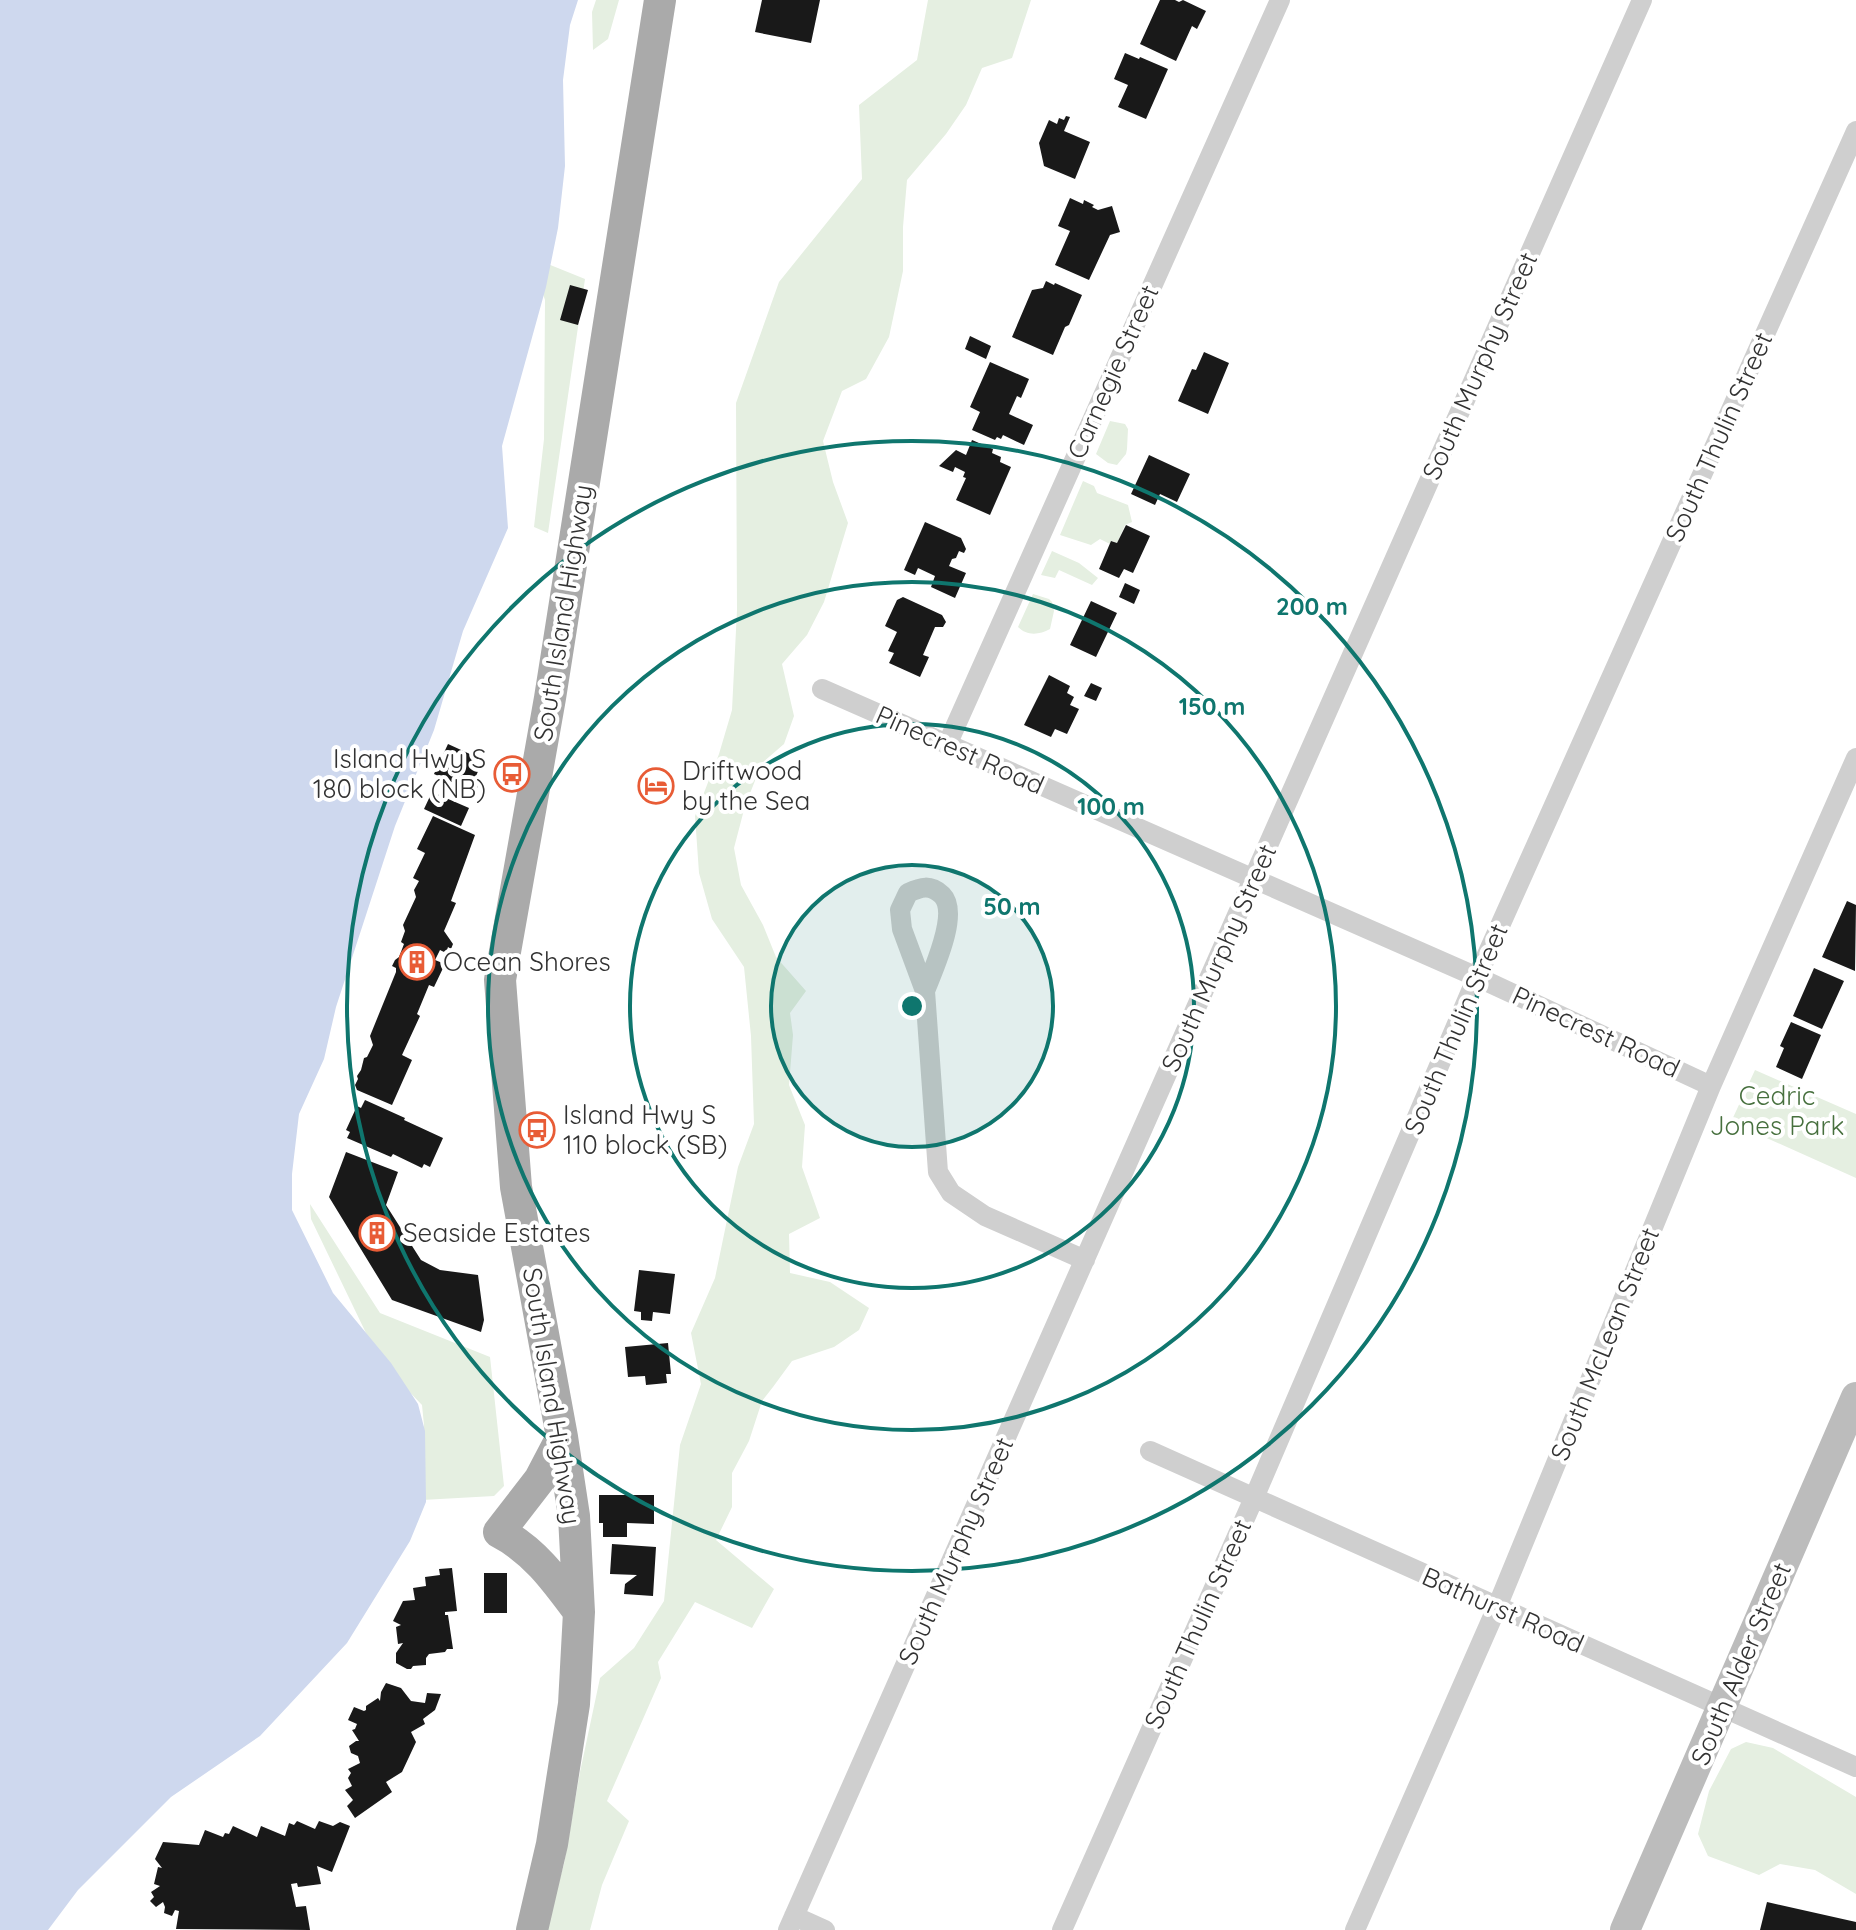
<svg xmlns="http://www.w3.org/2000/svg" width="1856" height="1930" viewBox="0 0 1856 1930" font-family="Quicksand,sans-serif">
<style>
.green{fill:#e5efe1}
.water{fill:#ced8ee}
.building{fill:#191919}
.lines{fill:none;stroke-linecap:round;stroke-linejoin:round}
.street{stroke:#cfcfcf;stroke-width:20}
.secondary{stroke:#bcbcbc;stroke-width:30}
.primary{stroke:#aaa;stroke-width:32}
.ring{fill:none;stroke:#0f766e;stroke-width:4}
.labels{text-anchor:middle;stroke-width:8;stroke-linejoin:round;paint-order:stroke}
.street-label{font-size:26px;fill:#323232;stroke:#fff}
.poi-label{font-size:26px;fill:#323232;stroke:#fff;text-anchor:start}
.park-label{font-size:26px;fill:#47703e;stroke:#fff}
.centre{fill:#0f766e;stroke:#fff;stroke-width:4}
.ring-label{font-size:24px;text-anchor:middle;font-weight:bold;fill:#0f766e;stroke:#fff;stroke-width:8;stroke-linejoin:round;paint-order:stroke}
</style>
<rect width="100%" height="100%" fill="#fff"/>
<path class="green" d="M596,0H619L608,39L593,50L592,12Z
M928,0H1031L1012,58L982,68L966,105L946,134L907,180L903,227V271L889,337L866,379L842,391L823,441L833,482L848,523L824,602L807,635L782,664L794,716L784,744L762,763L745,806L734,848L741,885L763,925L776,957L806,991L790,1013L793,1035L789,1085L805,1125L802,1167L820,1218L789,1234L790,1273L830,1282L869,1308L859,1330L834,1347L792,1361L773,1387L762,1401L749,1441L732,1473V1507L716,1540L774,1589L752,1628L695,1602L658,1662L661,1678L607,1801L629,1821L602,1885L590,1930H545L564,1864L580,1772L600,1678L634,1648L664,1601L680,1445L701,1384L691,1333L715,1278L738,1167L754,1124L751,1036L744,967L712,919L699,873L695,816L719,754L732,710L737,610L736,403L779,282L862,179L859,105L917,60Z
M538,260L585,279L548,533L534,527L544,439L545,300L540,285Z
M1110,421L1125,424L1128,429L1127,449L1126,454L1117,465L1108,463L1096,454Z
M1083,481L1094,486L1097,493L1128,505L1132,522L1125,525L1117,543L1112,541L1110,544L1100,539L1091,545L1060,535Z
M1052,551L1079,563L1098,578L1092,585L1059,570L1055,578L1041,575Z
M1033,594L1049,599L1052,602L1054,611L1050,629C1039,635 1027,636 1018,627Z
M1755,1070L1856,1114V1178L1731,1122Z
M310,1204L380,1313L490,1357L504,1486L494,1496L422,1500L424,1425L422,1405L379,1360L311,1219Z
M1746,1742L1773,1748L1856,1797V1894L1815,1870L1780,1864L1759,1875L1708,1856L1698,1834L1709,1791L1731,1749Z"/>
<path class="water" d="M0,0H578L570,25L563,80L565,166L558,228L546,287L502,446L508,528L463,631L434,730L395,826L336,1007L324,1059L299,1114L292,1174V1210L333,1293L391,1363L418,1404L425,1431L426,1502L410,1541L347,1643L260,1736L171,1797L78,1890L48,1930H0Z"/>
<path class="building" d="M762,0H820L811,43L755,32Z
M1160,0H1175L1179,2L1183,0L1206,11L1197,29L1192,26L1176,61L1140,44Z
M1125,53L1139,59L1140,57L1168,69L1146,119L1118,107L1128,85L1114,79Z
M1066,116L1070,117L1064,131L1090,142L1075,179L1044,166L1039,143L1049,120L1057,124L1059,118L1064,120Z
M1070,198L1083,204L1084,200L1094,205L1092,207L1098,210L1112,206L1120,232L1110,235L1089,280L1055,265L1070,231L1058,226Z
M1046,281L1054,285L1055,283L1082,295L1069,325L1065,327L1053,355L1012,337L1032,290L1043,288Z
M570,285L588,290L578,325L560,320Z
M970,336L991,346L986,359L965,349Z
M1204,352L1229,363L1208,414L1178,401L1192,369L1196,370Z
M990,362L1029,379L1021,398L1017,396L1009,414L1033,425L1024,445L1003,435L1001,439L997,437L995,440L972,430L980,412L970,407Z
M972,440L993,449L992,453L1001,457L1000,462L1011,467L990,515L956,500L966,478L963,477L965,472L955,467L953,472L939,466L956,450L966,455Z
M1149,455L1190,474L1177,502L1160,494L1155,505L1131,494Z
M925,522L961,538L966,549L964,553L959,551L956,558L952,559L949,566L966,573L955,598L931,587L935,576L918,568L915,575L904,570Z
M1126,525L1150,536L1133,573L1124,569L1119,578L1099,569L1111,541L1117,543Z
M1125,583L1140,590L1134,604L1119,597Z
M903,597L942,615L946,622L943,627H935L923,655L929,657L920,677L889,663L894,653L888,651L897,632L885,626L897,600Z
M1091,601L1117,613L1096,657L1070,645Z
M1049,675L1070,686L1067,693L1074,697L1070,705L1079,709L1067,734L1055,729L1051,737L1024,725Z
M1091,683L1102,688L1096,701L1084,696Z
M448,744L483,760L476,776L481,778L475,793L434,774Z
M432,792L469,808L461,826L424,809Z
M433,816L475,835L451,901L456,903L444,931L453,944L451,949L448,947L446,953L440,950L435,960L445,964L434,987L429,985L417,1014L420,1016L402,1055L412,1060L392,1105L357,1090L355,1085L358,1079L357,1076L361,1070L364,1058L367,1057L373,1045L370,1036L396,972V968L392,966L395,960L399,957L404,944L401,942L405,931L403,925L416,897L414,890L419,881L413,878L425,853L417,849Z
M1847,901L1856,905L1855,971L1822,957Z
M1814,968L1844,981L1822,1029L1793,1016Z
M1791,1022L1821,1035L1802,1079L1776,1067L1784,1048L1780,1046Z
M365,1100L405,1118L404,1120L443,1138L430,1167L424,1164L422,1168L393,1154L391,1157L347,1138L350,1132L346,1130L357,1106L361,1108Z
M346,1152L398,1172L386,1205L421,1260L440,1270L478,1275L484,1320L481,1332L392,1300L329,1197Z
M639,1270L675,1274L670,1314L653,1312L652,1321L641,1320V1312L634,1311Z
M668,1343L671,1374H666L667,1383L646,1385L645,1376L628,1377L625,1347Z
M599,1495H654V1524L627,1523V1537H603V1523H599Z
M612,1544L656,1547L653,1596L624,1594L625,1584L637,1575L610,1574Z
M452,1568L457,1611L445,1612V1615H448L453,1649H447L445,1652L429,1654L426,1658V1665L413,1666L411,1669H407L396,1663V1653L403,1643L398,1644L396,1627L401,1625L393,1621L403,1601L415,1600L413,1588L426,1586L425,1577L440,1575L439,1569Z
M484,1573H507V1613H484Z
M386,1683L401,1688L411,1701L425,1703L427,1693L441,1694L435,1710L423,1719L425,1724L411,1732L416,1742L402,1772L386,1782L392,1792L355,1818L347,1806L353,1800L345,1790L352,1786L348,1778L351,1773L348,1769L360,1763L358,1756L351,1753L349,1746L356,1741H359L352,1730L355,1729L357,1724L348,1720L354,1707L364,1711L366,1710V1706L378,1698L380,1701L381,1692Z
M297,1821L315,1829L319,1821L333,1826L340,1822L350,1826L332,1872L317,1866L321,1884L298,1887L297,1883L291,1884L296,1907L306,1906L310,1930L176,1929L179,1911L175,1910L172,1916L164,1913L165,1907L163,1902L156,1907L150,1901L154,1897L151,1892L160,1886L154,1884L158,1867L162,1868L155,1859L163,1842L199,1845L205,1830L223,1837L225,1833L229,1834L233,1826L257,1837L261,1826L285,1836L289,1823L294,1825Z
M1767,1902L1856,1922V1930H1760Z"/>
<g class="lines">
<path class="street" d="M822,689L1477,977L1711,1086
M947,745L1280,0
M925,991C933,970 960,913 942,895C930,884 921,887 908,893L900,910L902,929L925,991L938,1172L951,1193L985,1216L1085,1260
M1150,1451L1856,1767
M794,1916L825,1930
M788,1930L1642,0
M1062,1930L1254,1498L1477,977L1856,131
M1355,1930L1497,1607L1711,1086L1856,758"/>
<path class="secondary" d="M1625,1930L1856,1397"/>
<path class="primary" d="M562,1437L540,1479L499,1532C534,1550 556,1581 579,1612
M532,1930L552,1844L574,1704L579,1612L574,1516L562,1437L516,1187L500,980L550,698L660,0"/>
</g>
<circle cx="912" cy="1006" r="141" fill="#0f766e" fill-opacity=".12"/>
<g class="ring">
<circle cx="912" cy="1006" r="141"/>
<circle cx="912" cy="1006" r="282"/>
<circle cx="912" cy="1006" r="424"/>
<circle cx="912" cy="1006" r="565"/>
</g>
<defs>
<symbol id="bus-ring" viewBox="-11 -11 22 22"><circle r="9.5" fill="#fff" stroke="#e85c36" stroke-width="1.5"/><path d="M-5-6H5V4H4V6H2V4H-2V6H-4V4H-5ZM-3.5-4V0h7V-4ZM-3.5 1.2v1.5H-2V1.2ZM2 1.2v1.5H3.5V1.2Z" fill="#e85c36"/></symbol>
<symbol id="hotel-ring" viewBox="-11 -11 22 22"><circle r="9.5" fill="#fff" stroke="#e85c36" stroke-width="1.5"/><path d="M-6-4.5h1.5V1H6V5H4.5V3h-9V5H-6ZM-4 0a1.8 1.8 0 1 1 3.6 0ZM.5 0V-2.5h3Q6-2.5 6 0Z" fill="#e85c36"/></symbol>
<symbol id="building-ring" viewBox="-11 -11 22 22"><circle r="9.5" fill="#fff" stroke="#e85c36" stroke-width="1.5"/><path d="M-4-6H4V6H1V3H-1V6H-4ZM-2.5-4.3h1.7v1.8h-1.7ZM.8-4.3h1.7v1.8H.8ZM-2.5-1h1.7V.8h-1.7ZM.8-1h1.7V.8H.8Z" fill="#e85c36"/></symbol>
</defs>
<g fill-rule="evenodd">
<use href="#bus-ring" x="492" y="754" width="40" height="40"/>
<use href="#hotel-ring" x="636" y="766" width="40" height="40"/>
<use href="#building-ring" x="397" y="942" width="40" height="40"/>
<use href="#bus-ring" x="517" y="1110" width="40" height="40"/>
<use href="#building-ring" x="357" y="1213" width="40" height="40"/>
</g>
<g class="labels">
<g class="street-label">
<text transform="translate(1480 366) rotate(-66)" y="9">South Murphy Street</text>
<text transform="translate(1113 372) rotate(-66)" y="9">Carnegie Street</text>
<text transform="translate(1719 437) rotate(-66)" y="9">South Thulin Street</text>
<text transform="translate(563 613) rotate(-81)" y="9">South Island Highway</text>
<text transform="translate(960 750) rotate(24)" y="9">Pinecrest Road</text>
<text transform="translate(1219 958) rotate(-66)" y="9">South Murphy Street</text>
<text transform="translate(1456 1029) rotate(-67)" y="9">South Thulin Street</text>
<text transform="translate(1596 1032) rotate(25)" y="9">Pinecrest Road</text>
<text transform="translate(1605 1344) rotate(-68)" y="9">South McLean Street</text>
<text transform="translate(552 1396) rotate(81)" y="9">South Island Highway</text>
<text transform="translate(956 1551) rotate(-66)" y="9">South Murphy Street</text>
<text transform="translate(1503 1610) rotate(24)" y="9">Bathurst Road</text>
<text transform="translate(1198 1624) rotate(-66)" y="9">South Thulin Street</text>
<text transform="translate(1741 1664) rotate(-67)" y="9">South Alder Street</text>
</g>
<g class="poi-label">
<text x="486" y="768" text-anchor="end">Island Hwy S<tspan x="486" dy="30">180 block (NB)</tspan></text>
<text x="682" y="780">Driftwood<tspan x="682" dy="30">by the Sea</tspan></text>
<text x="443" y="971">Ocean Shores</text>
<text x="563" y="1124">Island Hwy S<tspan x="563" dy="30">110 block (SB)</tspan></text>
<text x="403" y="1242">Seaside Estates</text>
</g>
<g class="park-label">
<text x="1777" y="1105">Cedric<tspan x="1777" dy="30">Jones Park</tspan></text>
</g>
</g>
<circle cx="912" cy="1006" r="12" class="centre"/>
<g class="ring-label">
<text x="1312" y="615">200 m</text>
<text x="1212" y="715">150 m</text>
<text x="1111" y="815">100 m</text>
<text x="1012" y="915">50 m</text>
</g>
</svg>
